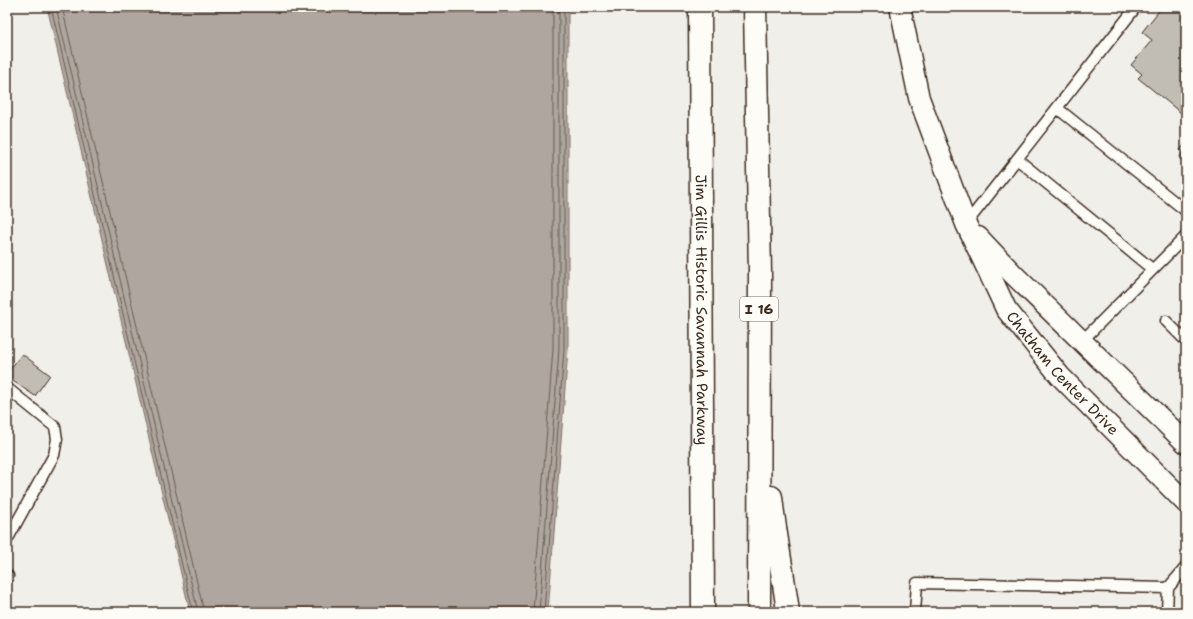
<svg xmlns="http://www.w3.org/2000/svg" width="1193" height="619" viewBox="0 0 1193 619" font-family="'Shantell Sans',sans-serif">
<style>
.water{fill:#aea69f;stroke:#80746b}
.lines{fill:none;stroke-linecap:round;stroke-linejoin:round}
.shore{stroke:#695c52;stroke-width:1}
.building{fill:#c1bcb4;stroke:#3b2a1e}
.service-casing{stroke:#3b2a1e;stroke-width:13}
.minor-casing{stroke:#3b2a1e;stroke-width:23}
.motorway-casing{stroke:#3b2a1e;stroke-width:25}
.service{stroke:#fdfcf7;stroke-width:10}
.minor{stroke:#fdfcf7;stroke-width:20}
.motorway{stroke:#fdfcf7;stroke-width:22}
.labels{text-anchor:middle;stroke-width:4;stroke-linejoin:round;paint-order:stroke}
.shield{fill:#fdfcf7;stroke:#75695f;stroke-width:1}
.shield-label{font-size:14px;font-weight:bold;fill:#3b2a1e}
.street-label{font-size:15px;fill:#3b2a1e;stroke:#fdfcf7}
</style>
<rect width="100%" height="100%" fill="#f1efea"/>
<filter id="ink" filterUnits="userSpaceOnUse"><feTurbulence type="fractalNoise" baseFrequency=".025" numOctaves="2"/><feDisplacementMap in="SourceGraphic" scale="8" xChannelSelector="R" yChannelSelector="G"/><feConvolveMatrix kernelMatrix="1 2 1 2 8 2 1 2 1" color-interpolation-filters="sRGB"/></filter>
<g filter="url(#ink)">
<path class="water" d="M47,7H568V349L548,612H190Z"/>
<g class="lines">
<path class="shore" d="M51,7L193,612
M56,7L198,612
M62,7L204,612
M533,612L553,349V7
M539,612L559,349V7
M544,612L564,349V7"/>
</g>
<path class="building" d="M1162,7H1186V117L1138,78L1142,74L1131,65L1152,40L1142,32Z
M1186,143V163L1179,158L1184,152L1180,150Z
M22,354L50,375L35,396L7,377V373Z
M1083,610V612H1058V611Z"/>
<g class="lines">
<defs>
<path id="service" d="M1057,108L1186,211
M1017,159L1152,269
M966,224L1136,7
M1166,321L1186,341
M1082,341L1186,236
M7,388L55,427L57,439L54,455L7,540
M7,575L8,576L7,579
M915,612L917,583L1168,588
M1167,612L1168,588L1186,567"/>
<g id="minor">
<path id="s1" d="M900,7L919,98L966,224L1006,309L1060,376L1186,503"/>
<path d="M978,237L1014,275L1186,443"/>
</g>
<g id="motorway">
<path id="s2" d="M700,7L703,612"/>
<path d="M755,7L760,273L759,612"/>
<path d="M771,497C775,535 783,573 788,612"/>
</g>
</defs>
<use href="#service" class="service-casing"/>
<use href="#minor" class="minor-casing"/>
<use href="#motorway" class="motorway-casing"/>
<use href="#service" class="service"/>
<use href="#minor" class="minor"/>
<use href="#motorway" class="motorway"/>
</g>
</g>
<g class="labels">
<rect class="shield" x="740" y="297" width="38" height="24" rx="3"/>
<g class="shield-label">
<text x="759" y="314">I 16</text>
</g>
<g class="street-label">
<text dy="5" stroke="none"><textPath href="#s2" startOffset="303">Jim Gillis Historic Savannah Parkway</textPath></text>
<text dy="5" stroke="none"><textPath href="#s1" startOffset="407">Chatham Center Drive</textPath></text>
</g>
</g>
<rect width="1193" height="619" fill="none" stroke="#fdfcf7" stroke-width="24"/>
<rect x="12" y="12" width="1169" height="595" fill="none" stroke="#3b2a1e" stroke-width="1.5" filter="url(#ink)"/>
</svg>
